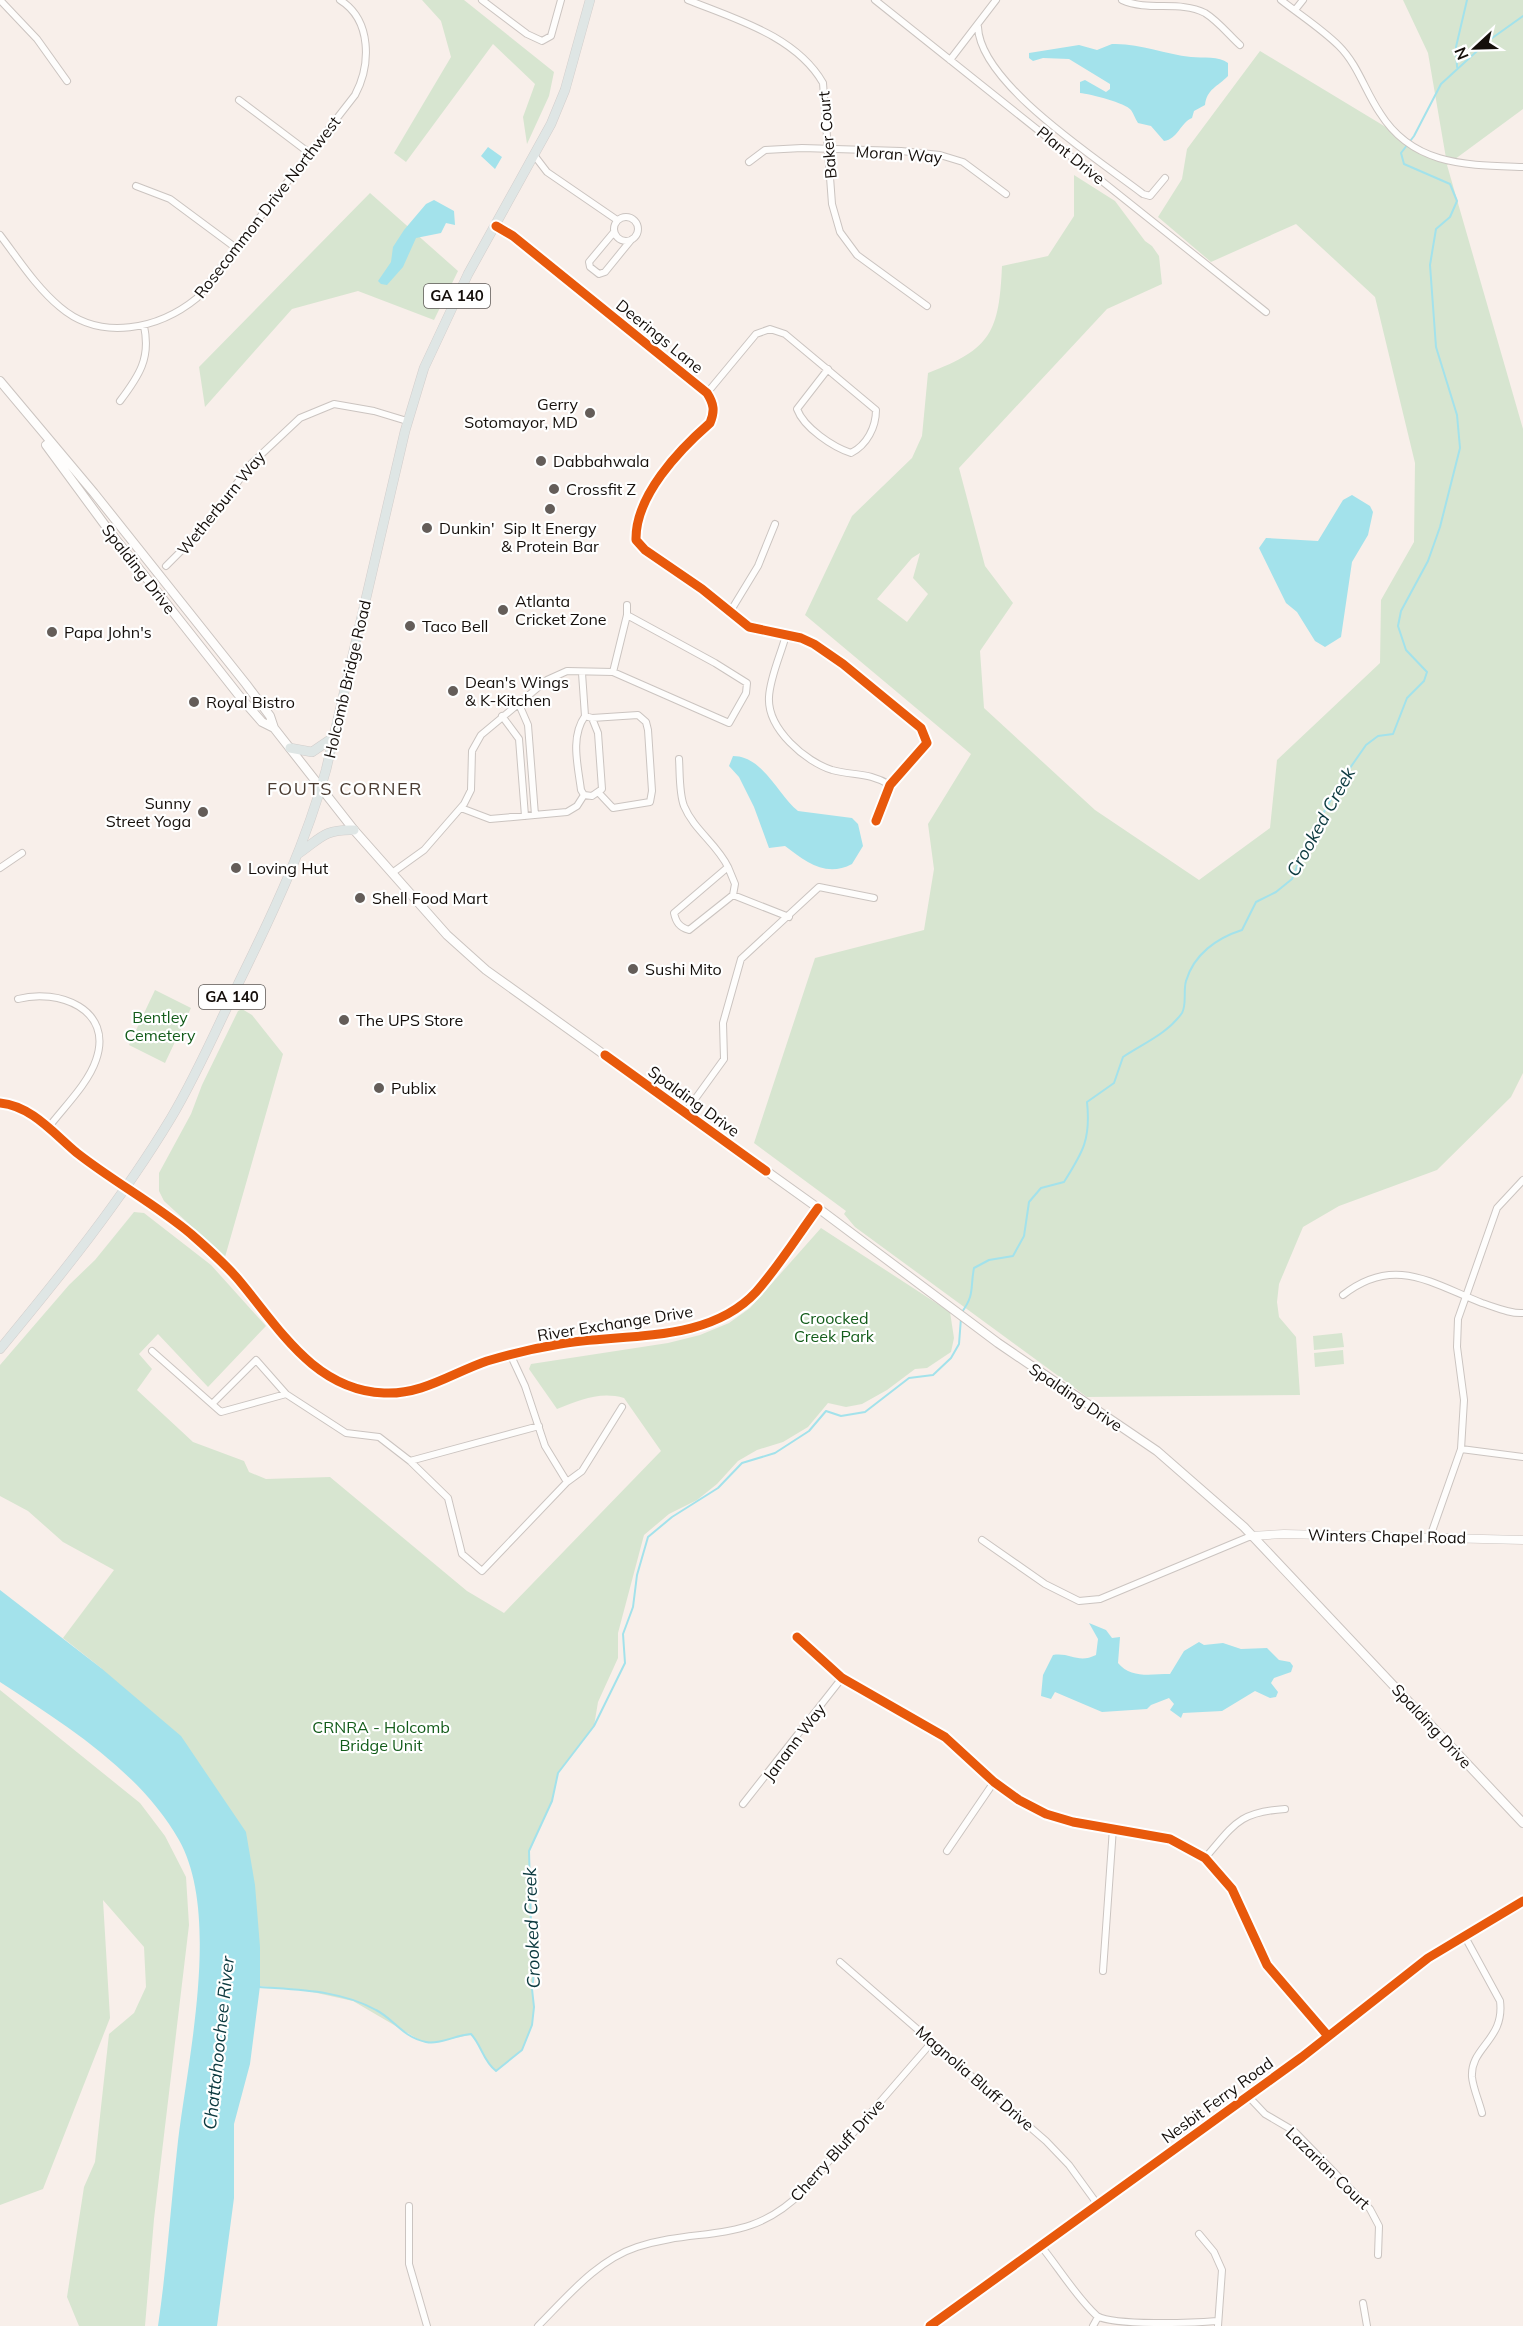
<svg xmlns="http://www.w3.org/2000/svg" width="1523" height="2326" viewBox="0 0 1523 2326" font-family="Mulish,sans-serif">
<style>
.green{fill:#d7e5d0;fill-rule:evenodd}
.water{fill:#a3e2eb}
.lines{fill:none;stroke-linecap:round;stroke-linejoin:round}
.stream{stroke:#a3e2eb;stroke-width:2}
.minor-casing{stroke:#cbc4c0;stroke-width:8}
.tertiary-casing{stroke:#cbc4c0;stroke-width:9}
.secondary-casing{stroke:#cbc4c0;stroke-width:10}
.primary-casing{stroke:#d2cecc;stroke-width:10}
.minor{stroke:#fefdfc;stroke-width:6}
.tertiary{stroke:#fefdfc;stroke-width:8}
.secondary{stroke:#fefdfc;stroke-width:8}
.primary{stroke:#dfe6e5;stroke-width:9}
.cycleway-casing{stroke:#fff;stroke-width:13}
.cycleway{stroke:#e8590c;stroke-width:9}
.poi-dot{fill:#645d59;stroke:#fff;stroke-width:2}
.labels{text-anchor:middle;stroke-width:4.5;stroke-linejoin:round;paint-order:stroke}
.shield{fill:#fff;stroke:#5b5754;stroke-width:1.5}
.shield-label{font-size:15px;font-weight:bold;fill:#150f0b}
.street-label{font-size:16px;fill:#150f0b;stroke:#fff}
.poi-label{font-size:16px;fill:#150f0b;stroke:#fff;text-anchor:start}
.park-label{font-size:16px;fill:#135c1a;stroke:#fff}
.neighbourhood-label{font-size:18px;letter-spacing:1.5px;fill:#4c3d33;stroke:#fff}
.water-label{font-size:18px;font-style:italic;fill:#0b393f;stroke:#fff}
</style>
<rect width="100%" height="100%" fill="#f8efea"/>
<path class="green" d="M422,0H464L554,72L549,96L527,144L523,117L535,84L493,44L406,162L394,153L451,57L441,21Z
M1403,0H1523V109L1447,165L1523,429V1073L1511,1097L1437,1170L1339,1206L1303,1227L1279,1284L1277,1302L1279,1317L1296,1337L1300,1395L1087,1397L855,1227L844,1214L846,1211L754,1143L815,958L924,930L934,869L928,824L971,754L805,615L852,516L912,458L922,436L928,373C992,349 999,331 1002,266L1048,256L1074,216V175L1115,201L1145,241L1152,246L1159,256L1162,284L1107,309L959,468L985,566L1013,603L980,651L984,708L1095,810L1199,880L1270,828L1277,760L1380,663L1381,600L1414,542L1415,463L1375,297L1296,224L1211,262L1158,217L1182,179L1187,149L1260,51L1447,164L1428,53ZM920,553L913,578L928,594L907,622L877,599L912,558Z
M370,193L458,271L434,320L358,291L292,309L205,407L199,367Z
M155,990L191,1008L165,1063L129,1045Z
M242,1009L252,1015L283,1054L225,1257L164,1201L159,1191V1173L191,1114L202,1085L238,1011Z
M134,1212L144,1213L211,1265L266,1326L208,1387L158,1334L139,1354L152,1369L137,1390L193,1442L244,1461L249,1472L266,1479L330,1477L467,1591L504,1613L661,1451L624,1398C600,1391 580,1400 557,1409L529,1369L531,1364L668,1343L700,1335L729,1323L750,1308L821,1228L950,1312L954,1338L951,1352L927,1368L915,1369L887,1390L862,1404L846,1407L828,1403L808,1427L783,1442L757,1450L738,1461L717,1484L697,1500L669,1514L644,1535L618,1633V1658L598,1702L594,1726L558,1773L552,1801L529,1851L531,1925L535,1966L532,1989L534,2007L532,2025L522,2050L496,2071C483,2061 482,2047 471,2035C455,2037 438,2044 423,2042L353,2001L308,1991L260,1986V1947L101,1668L63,1638L114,1570L63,1542L28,1511L0,1496V1365L69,1285L95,1260Z
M1342,1333L1344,1347L1314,1350L1313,1336Z
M1343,1350L1344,1364L1315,1367L1314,1353Z
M0,1690L140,1803L165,1836L186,1877L189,1925L154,2219L145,2326H79L67,2297L84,2187L95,2162L109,2034L134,2013L146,1987L144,1947L103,1900L110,2018L43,2189L0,2205Z"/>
<path class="water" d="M1112,44C1140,43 1164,54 1191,57C1203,58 1219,56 1228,63V76C1217,87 1207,89 1205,105L1194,111L1192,118C1180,123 1178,139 1164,141L1151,126L1138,123C1135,119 1134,114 1131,110C1126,103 1090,94 1080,93V82L1085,80L1106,92L1110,89V84L1069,59L1043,58L1033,61L1029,58V53L1079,45L1097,50Z
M488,147L502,157L495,169L481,156Z
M434,200L454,211L455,225L446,223L441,233L416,238L403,267L387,285L381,284L378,281L391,262L393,247L404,230L426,204Z
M1352,495L1370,506L1373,512L1368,535L1352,562L1341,637L1325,647L1315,641L1297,612L1286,603L1259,548L1266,538L1318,541L1343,500Z
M733,756C763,756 778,795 798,811L852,818L858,824L863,846L852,864C826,878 806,862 785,846L769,848L754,807L739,777L729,766Z
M0,1590L101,1668L181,1736L246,1832L255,1885L260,1947V1986L250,2064L234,2124V2198L217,2326H158C167,2265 171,2202 178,2141C188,2058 221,1915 179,1840C140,1771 64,1724 0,1682Z
M1089,1623L1106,1630L1112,1638L1120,1637L1118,1663C1131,1679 1151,1674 1170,1674L1184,1651L1199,1642L1204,1645L1223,1643L1241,1649L1267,1648L1279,1660L1290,1662L1293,1666L1291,1672L1274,1678L1271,1683L1278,1692L1276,1697L1270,1698L1255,1691L1222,1711L1183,1713L1181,1718L1170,1710L1174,1704L1169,1698L1151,1705L1147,1709L1102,1712L1055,1692L1051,1699L1041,1696L1043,1675L1053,1655C1070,1652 1078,1664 1096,1655L1098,1639Z"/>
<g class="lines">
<path class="stream" d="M1457,67L1456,47L1467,0
M962,1312C975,1294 970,1288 974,1268L989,1260L1013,1256L1024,1236L1029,1202L1041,1188L1064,1182C1083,1152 1091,1139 1087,1102L1114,1083L1123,1057C1144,1043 1167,1034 1182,1013C1187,1004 1183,991 1186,981C1194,954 1217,938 1242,930L1256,902L1276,892L1292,879L1305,846L1343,778L1366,745L1378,736L1393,734L1407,698L1424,681L1427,672L1406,650L1398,626L1401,611L1428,561L1440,527L1460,448L1457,415L1436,347L1430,265L1436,229L1450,217L1457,201L1450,184L1404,164L1401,153L1414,136L1441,84L1488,41L1523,16
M259,1987C299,1990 340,1990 376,2010C394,2019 402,2037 426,2042C439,2045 456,2035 471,2034C482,2046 483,2061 496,2071L522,2050L532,2025L534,2007L532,1989L535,1966L531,1925L529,1851L552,1801L558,1773L594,1726L625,1663L623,1634L633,1607L637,1575L648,1537L672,1517L718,1488L742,1463L775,1453L809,1431L826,1411L841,1416L865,1412L909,1378L933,1375L951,1358L959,1344L961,1318"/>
<defs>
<path id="minor" d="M0,0L37,39L67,81
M482,0L527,34L542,41L551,36L561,0
M688,0C735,19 796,36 823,83L832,204L840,232L857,255L927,306
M875,0L1266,312
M1122,0C1149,12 1179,0 1205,13C1218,21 1229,35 1240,45
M1281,0C1300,15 1322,29 1339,46C1358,65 1365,91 1380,113C1413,166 1467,165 1523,167
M1295,10L1303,0
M978,27C980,84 1099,160 1143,194L1150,196L1165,178
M950,60L996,0
M239,100L308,152
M534,155L547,172L617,220
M749,162L765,150L802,148L901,151L940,155L963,162L1006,194
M136,186L170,199L236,248
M614 229a12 12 0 1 1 24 0a12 12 0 1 1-24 0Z
M496,226L513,236L707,393C714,404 715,411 710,423C679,450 635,496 636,540L645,550L702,589L749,627L801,638L814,644L843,664L921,728L927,743L890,785L876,821
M614,232L589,262L590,267L599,274L605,272L631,240
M0,235C19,260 36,287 60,307C101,342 159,329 197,298L355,95C371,65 372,20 340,0
M707,393L756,334L770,329L785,334L876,410C876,427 867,445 851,453C833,447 804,428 797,409L828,369
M120,401C139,376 151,358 144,326
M166,566L204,528L251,464L300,418L334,404L374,411L407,421
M730,612L758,566L775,524
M786,635C781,654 770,677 769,697C767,729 806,762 832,770C854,776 869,772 890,785
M613,672L627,615
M582,673L585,716C570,737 578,766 581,790L584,795L592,796L602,789L598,733L592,718L585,716
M518,702L528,725L535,815
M502,716L519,739L525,816
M592,718L638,715L646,722L648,730L652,791L650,802L613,808L598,792
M679,759C680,774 679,793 684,806C694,830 717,844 728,867L674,913C676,922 679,927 689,930L733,895L789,917
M461,808L490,819L567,812L577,806L584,795
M728,867L735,884L733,895
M0,868L22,853
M392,873L424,850L464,804L471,790L472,751L481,735L547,680L567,671L613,672L729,723L746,693L747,683L715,663L627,615V605
M18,999C58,988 114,1009 96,1060C88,1084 63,1108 48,1128
M0,1103C32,1106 54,1134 77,1153C114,1182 155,1204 191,1234C207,1248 223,1262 237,1278C278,1326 313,1390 384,1393C422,1395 452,1373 487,1361C510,1354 536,1348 560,1344C624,1333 708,1344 756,1292C779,1266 798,1235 818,1208
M685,1113L724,1059L723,1023L741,959L819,887L874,898
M1343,1295C1394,1255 1431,1283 1482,1303C1495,1307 1510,1314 1523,1313
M152,1351L221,1412L286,1394L346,1433L379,1437L410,1461L448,1498L462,1554L482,1571L567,1482L582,1471L622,1407
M511,1356L525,1386L545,1446L567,1482
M212,1404L256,1360L286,1394
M1461,1449L1523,1457
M410,1461L539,1426
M1430,1537L1461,1449L1464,1400L1457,1347L1458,1319L1497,1208L1523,1180
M982,1540L1045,1584L1079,1601L1100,1599L1251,1536
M797,1637L842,1678L945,1737L994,1782L1019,1800L1046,1814L1073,1822L1170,1839L1205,1858L1232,1889L1267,1965L1328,2036
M743,1804L842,1678
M947,1851L994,1782
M1205,1858C1234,1825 1238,1812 1285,1809
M1464,1935L1500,2001C1505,2040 1470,2047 1472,2077C1473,2088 1479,2101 1482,2113
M840,1962L1046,2141L1069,2165L1098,2205
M1103,1971L1113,1828
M1248,2096L1265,2114L1294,2131L1370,2209L1379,2226L1378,2255
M409,2206V2264L427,2326
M1199,2234L1214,2252L1222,2270L1218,2326
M1041,2246C1058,2267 1077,2298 1097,2316C1115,2326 1192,2323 1217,2321
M1363,2303L1367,2326
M538,2326C567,2297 597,2260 637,2247C701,2226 749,2246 803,2191L932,2042
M930,2326L1302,2057L1428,1958L1523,1901
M1093,2326L1098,2317"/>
<path id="tertiary" d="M1251,1536L1284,1534L1523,1540"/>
<path id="secondary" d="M0,381L94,493L246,684L270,716L274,728L354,830L447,935L486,970L818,1208L998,1343L1157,1451L1244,1527L1523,1823
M46,445L110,532L241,698L262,722L274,728"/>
<path id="primary" d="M290,748L312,752L334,737
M298,854C321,838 324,829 354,830
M0,1349C62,1274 121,1201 171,1118C198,1073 219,1023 242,976C275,909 306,842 326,770L405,431L424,368L468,274L551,124L565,90L590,0"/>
</defs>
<use href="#minor" class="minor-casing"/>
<use href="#tertiary" class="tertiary-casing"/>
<use href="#secondary" class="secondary-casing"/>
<use href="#primary" class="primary-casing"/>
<use href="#minor" class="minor"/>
<use href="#tertiary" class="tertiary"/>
<use href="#secondary" class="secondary"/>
<use href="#primary" class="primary"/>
<defs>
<path id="cycleway" d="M496,226L513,236L707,393C714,404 715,411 710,423C679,450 635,496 636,540L645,550L702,589L749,627L801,638L814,644L843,664L921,728L927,743L890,785L876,821
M605,1055L766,1171
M0,1103C32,1106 54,1134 77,1153C114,1182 155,1204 191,1234C207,1248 223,1262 237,1278C278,1326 313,1390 384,1393C422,1395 452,1373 487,1361C510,1354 536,1348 560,1344C624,1333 708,1344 756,1292C779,1266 798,1235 818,1208
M797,1637L842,1678L945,1737L994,1782L1019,1800L1046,1814L1073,1822L1170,1839L1205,1858L1232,1889L1267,1965L1328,2036
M930,2326L1302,2057L1428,1958L1523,1901"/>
</defs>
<use href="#cycleway" class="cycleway-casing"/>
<use href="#cycleway" class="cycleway"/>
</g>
<g class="poi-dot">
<circle cx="590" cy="413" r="6"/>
<circle cx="541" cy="461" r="6"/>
<circle cx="554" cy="489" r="6"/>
<circle cx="550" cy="509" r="6"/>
<circle cx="427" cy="528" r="6"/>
<circle cx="503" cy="610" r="6"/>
<circle cx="410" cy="626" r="6"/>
<circle cx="52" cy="632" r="6"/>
<circle cx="453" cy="691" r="6"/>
<circle cx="194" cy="702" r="6"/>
<circle cx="203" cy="812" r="6"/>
<circle cx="236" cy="868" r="6"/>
<circle cx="360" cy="898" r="6"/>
<circle cx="633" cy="969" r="6"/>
<circle cx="344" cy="1020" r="6"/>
<circle cx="379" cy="1088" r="6"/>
</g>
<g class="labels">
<g class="shield">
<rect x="424" y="284" width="66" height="24" rx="4.5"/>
<rect x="199" y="985" width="66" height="24" rx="4.5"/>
</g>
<g class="shield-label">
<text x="457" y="301">GA 140</text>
<text x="232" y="1002">GA 140</text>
</g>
<g class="street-label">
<text transform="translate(827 135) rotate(-95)" y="6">Baker Court</text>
<text transform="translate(899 154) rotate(4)" y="6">Moran Way</text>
<text transform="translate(1071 155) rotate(39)" y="6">Plant Drive</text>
<text transform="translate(267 207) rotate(-52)" y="6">Rosecommon Drive Northwest</text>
<text transform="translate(660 336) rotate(39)" y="6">Deerings Lane</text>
<text transform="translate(221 503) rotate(-51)" y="6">Wetherburn Way</text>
<text transform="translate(139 569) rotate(52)" y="6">Spalding Drive</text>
<text transform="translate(347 679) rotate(-77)" y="6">Holcomb Bridge Road</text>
<text transform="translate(694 1101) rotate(36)" y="6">Spalding Drive</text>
<text transform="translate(615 1323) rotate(-9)" y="6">River Exchange Drive</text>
<text transform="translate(1076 1397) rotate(34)" y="6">Spalding Drive</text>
<text transform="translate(1387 1536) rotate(1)" y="6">Winters Chapel Road</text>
<text transform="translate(1432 1726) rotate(47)" y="6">Spalding Drive</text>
<text transform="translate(794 1742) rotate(-53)" y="6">Janann Way</text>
<text transform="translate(975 2078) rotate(41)" y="6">Magnolia Bluff Drive</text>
<text transform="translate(1217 2100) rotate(-36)" y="6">Nesbit Ferry Road</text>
<text transform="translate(837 2150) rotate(-48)" y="6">Cherry Bluff Drive</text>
<text transform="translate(1328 2168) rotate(44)" y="6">Lazarian Court</text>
</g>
<g class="poi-label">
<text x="578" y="410" text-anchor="end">Gerry<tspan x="578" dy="18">Sotomayor, MD</tspan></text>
<text x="553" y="467">Dabbahwala</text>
<text x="566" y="495">Crossfit Z</text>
<text x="439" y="534">Dunkin'</text>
<text x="550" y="534" text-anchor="middle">Sip It Energy<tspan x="550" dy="18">&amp; Protein Bar</tspan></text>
<text x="515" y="607">Atlanta<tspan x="515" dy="18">Cricket Zone</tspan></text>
<text x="422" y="632">Taco Bell</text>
<text x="64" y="638">Papa John's</text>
<text x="465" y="688">Dean's Wings<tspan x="465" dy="18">&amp; K-Kitchen</tspan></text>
<text x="206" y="708">Royal Bistro</text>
<text x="191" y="809" text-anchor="end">Sunny<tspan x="191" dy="18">Street Yoga</tspan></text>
<text x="248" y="874">Loving Hut</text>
<text x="372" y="904">Shell Food Mart</text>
<text x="645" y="975">Sushi Mito</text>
<text x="356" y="1026">The UPS Store</text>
<text x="391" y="1094">Publix</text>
</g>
<g class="park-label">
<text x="160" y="1023">Bentley<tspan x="160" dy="18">Cemetery</tspan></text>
<text x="834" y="1324">Croocked<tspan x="834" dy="18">Creek Park</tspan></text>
<text x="381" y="1733">CRNRA - Holcomb<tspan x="381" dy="18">Bridge Unit</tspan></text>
</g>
<g class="neighbourhood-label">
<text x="345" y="795">FOUTS CORNER</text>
</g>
<g class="water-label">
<text transform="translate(1321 822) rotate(-61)" y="6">Crooked Creek</text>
<text transform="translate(532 1928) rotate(-92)" y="6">Crooked Creek</text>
<text transform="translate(219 2043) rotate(-84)" y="6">Chattahoochee River</text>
</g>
</g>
<g transform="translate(1475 48) rotate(248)" stroke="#ffffff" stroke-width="4.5" paint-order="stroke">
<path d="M0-4.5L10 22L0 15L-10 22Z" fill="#150f0b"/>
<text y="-9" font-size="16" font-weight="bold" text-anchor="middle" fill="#150f0b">N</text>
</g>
</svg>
